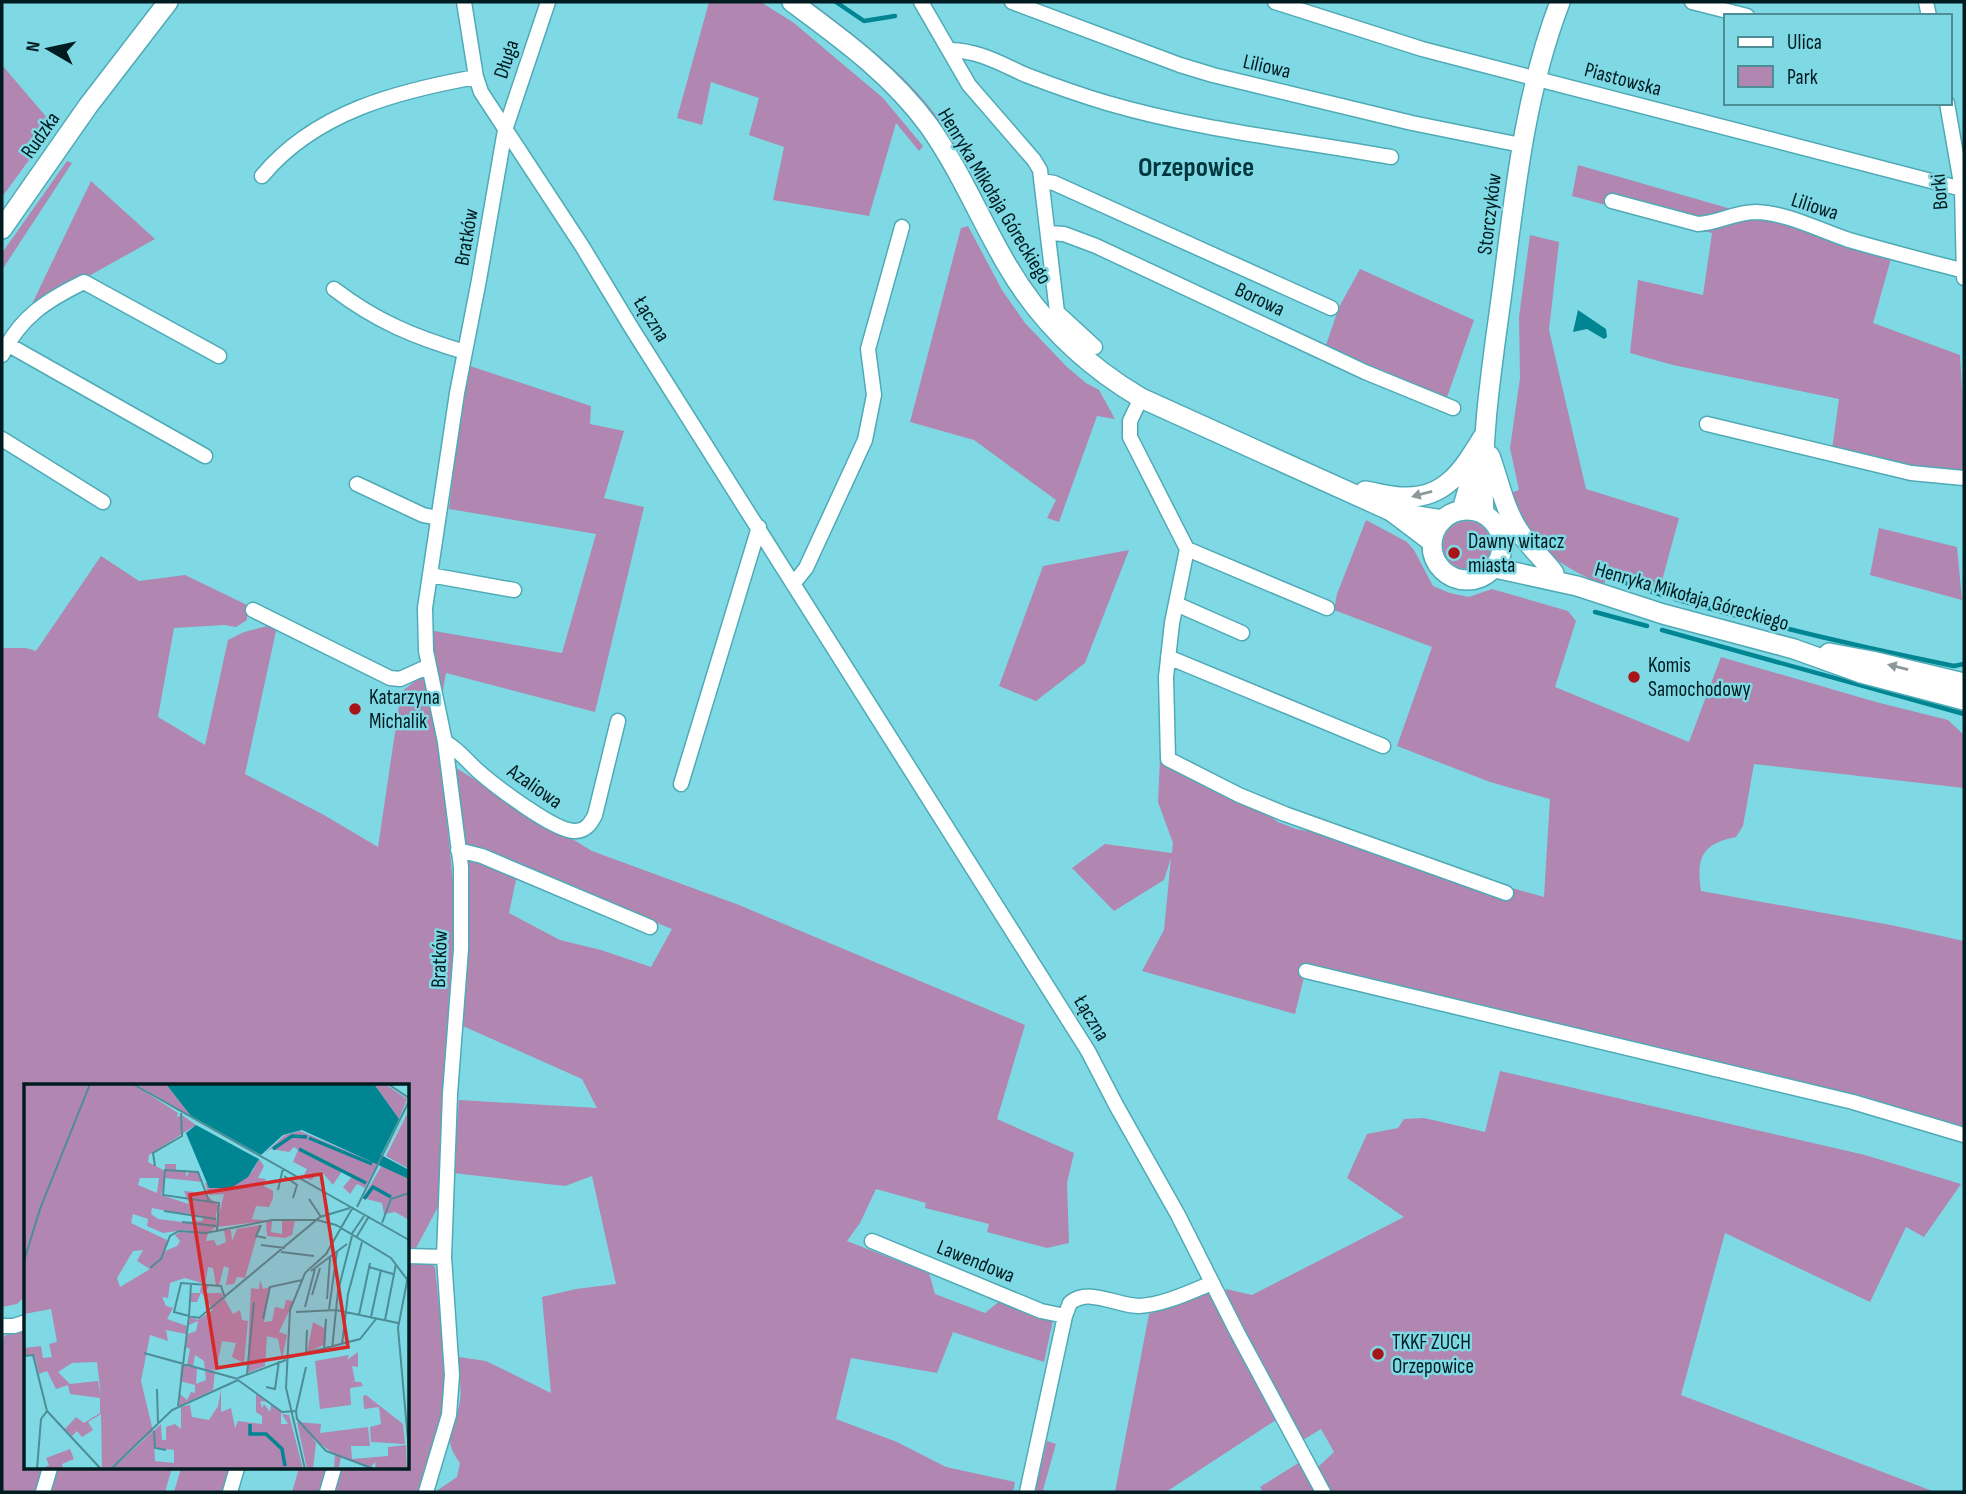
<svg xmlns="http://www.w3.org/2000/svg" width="1966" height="1494" viewBox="0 0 1966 1494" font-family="'Sofia Sans Condensed',sans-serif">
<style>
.green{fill:#b186b0}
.water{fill:#008592}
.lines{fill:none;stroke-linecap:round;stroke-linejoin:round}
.stream{stroke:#008592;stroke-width:4.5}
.street-casing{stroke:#4faab6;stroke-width:17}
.secondary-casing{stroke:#4faab6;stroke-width:22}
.street{stroke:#fff;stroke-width:14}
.secondary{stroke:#fff;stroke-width:19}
.oneway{fill:#8c999b}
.poi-dot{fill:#a81418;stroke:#7fd9e5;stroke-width:2.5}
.labels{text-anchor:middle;stroke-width:5;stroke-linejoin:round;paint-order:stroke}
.street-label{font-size:21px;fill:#001c20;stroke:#7fd9e5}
.poi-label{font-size:21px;fill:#001c20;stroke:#7fd9e5;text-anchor:start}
.district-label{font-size:28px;font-weight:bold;fill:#00363c;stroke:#7fd9e5}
.inset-river{fill:none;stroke:#008592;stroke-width:3.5}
.inset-road{fill:none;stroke:#4c8d96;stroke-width:2}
.view{fill:#d62828;fill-opacity:0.15;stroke:#d62828;stroke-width:3.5}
.inset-edge{fill:none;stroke:#001c20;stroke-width:3.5}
</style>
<rect width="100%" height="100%" fill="#7fd9e5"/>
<path class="green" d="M709,2H761L794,23L883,98L923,146L919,151L896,123L869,216L773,200L784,147L749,135L759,98L711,82L702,125L677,118Z
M807,2H811C862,41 914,79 949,134C973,174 990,217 1013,257C1020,268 1044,297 1044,306L1031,289L923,104L899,76Z
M2,65L54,126L2,197Z
M67,161L72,163L2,270V253Z
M1578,165L1892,255L1873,323L1960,355L1964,426V474L1916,469L1832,450L1839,399L1673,365L1630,353L1638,280L1703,295L1712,233L1572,196Z
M91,181L155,239L87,277L32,304Z
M968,226L1002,290L1025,323L1067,367L1086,383L1099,390L1115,419L1097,416L1059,522L1047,518L1056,500L974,440L910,422L961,228Z
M1530,235L1559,242L1549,330L1586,489L1679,518L1660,588L1608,572L1604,585C1552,562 1533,547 1508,494L1519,490L1510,448L1520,378L1519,317Z
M1360,269L1474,320L1446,400L1325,348L1339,307Z
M470,366L591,406L590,424L624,431L604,498L644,507L595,712L446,673L442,696L430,643L432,620L434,631L562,653L596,534L449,509L459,422Z
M1366,520L1407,542L1414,550L1433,586L1450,593L1469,597L1492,589L1568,611L1576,621L1555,687L1689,742L1721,657L1876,702L1948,720L1964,735V788L1754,764L1743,826L1736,837C1702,844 1696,857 1701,891L1891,925L1964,941V1130L1306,969L1295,1014L1142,971L1164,930L1171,858L1164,880L1114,911L1072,868L1105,844L1172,853L1173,843L1158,802L1160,758L1261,809L1278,822L1296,829L1332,835L1511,896L1512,888L1544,897L1550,799L1490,782L1397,746L1432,647L1334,610L1337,594Z
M1443 545a24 24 0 1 1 48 0a24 24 0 1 1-48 0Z
M1879,528L1957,547L1962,600L1870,575Z
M1129,550L1085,663L1036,701L999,686L1043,566Z
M101,556L139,581L185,575L247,605V620L236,627L224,625L174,628L158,717L205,745L228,640L244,632L271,625L276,631L245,774L324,815L378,847L401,692L426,673L440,752L456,912L449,995L439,1205L415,1250H408V1086H26V1295L17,1304L2,1307V648H26L36,651Z
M456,768L592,851L739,905L1025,1025L997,1119L1074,1153L1067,1183L1069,1243L1047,1248L987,1232L989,1224L925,1208L926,1203L876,1189L860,1223L847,1241L929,1273L935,1294L985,1313L1001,1300L1053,1320L1044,1362L953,1332L937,1373L851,1358L836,1419L897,1442L946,1467L1015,1482L1013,1492H435L457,1477L460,1463C440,1437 456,1428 460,1401C462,1387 458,1372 459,1357L486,1361L551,1393L542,1297L576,1289L616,1284L592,1176L565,1186L453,1173L459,1100L597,1108L582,1079L463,1026L468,911L465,856L517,875L509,913L560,940L601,950L651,967L672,929L465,846Z
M1500,1071L1865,1155L1961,1184L1924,1237L1906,1227L1870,1302L1725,1233L1681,1395L1935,1492H1331L1317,1468L1334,1452L1321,1429L1303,1440L1227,1298L1226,1289L1252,1295L1404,1217L1347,1178L1367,1134L1398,1128L1404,1119L1424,1118L1485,1132Z
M408,1261L428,1262L435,1267L449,1404L420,1492H334L341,1468H408Z
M1209,1288L1276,1420L1166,1492H1115L1149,1314Z
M26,1328V1468H43L37,1492H2V1346L4,1336Z
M1047,1441L1056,1444L1043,1490L1051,1492H1035Z
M1300,1462L1316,1492H1263L1260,1487Z
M56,1468H172L165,1492H58L50,1490Z
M181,1468H230L223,1492H174Z
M299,1468H329L323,1492H292Z"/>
<path class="water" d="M1578,310L1606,329L1607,337L1604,339L1587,329L1573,332Z"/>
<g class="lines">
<path class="stream" d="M836,2L864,21L895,16
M1608,577L1662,595
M1675,599C1767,625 1860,647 1954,666L1964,664
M1595,612L1647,626
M1662,630L1964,714"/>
<defs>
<path id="street" d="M464,2L476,77L481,92L582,246L631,327L1088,1051L1116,1105L1178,1215L1237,1332L1323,1492
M921,2L969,85L1034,160L1040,170L1057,312L1095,347
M1012,2L1180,65L1213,75L1412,123L1521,145
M1275,2L1422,49L1962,189
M1692,2L1747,16
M1926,2L1929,16
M950,50C980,51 999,63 1026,75C1052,85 1080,95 1107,103C1199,130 1296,140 1391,157
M1947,103L1962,189L1964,278
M262,176C315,112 398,91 476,77
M1043,181L1054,183L1331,308
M1612,201L1698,224C1718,223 1735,212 1756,212C1787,213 1819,230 1849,240C1887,251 1926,261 1964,271
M1049,233L1064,234L1096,246L1365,372L1453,408
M334,289C376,321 414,337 465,352
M7,344L205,456
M2,355C20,317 47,300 84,282L219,356
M1141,398L1130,421V437L1187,549L1172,623L1166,677L1168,759L1239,795L1285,814L1506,893
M1707,424L1911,473L1964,478
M2,439L103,502
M357,484L423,515L438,518
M1187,549L1327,608
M430,575L514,590
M794,583L806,568L865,440L874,395L868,349L902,227
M1176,604L1242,633
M253,610L390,678L400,679L429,666
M1168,657L1383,746
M445,742C458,749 467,761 478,771C494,785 555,832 575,831C586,831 591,823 595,815L618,721
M681,784L759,527
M458,850L482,856L650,927
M1306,971L1853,1102L1964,1135
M872,1241L1041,1311L1065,1316
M408,1256L444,1257
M2,1326H14L26,1322
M43,1492L50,1468
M230,1492L237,1468
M327,1492L334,1468
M426,1492L449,1415L452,1375L444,1257L450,1094L461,949V867L445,742L426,651L425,608L457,393L479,280L505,130L548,2
M1027,1492L1065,1316L1070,1303C1089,1287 1117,1306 1139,1306C1163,1305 1190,1292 1212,1283"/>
<path id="secondary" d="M792,2C842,39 892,75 929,126C960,170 980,219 1007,265C1040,322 1085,365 1141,398L1391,511L1432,542
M2,229L88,106L168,2
M1490,456C1500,483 1504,510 1521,534C1531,548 1543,559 1554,573
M1365,491C1378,493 1391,497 1404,497C1446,499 1464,468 1483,437
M1432 545a35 35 0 1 1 70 0a35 35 0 1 1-70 0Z
M1462,510L1477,458
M1392,512L1443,520
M1484,514C1480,440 1492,366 1502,292C1515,193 1524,96 1560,2
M1495,568L1577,586L1663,614L1794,649L1861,673L1964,700
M1829,653L1872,661L1964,683"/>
</defs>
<use href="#street" class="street-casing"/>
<use href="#secondary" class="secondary-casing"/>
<use href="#street" class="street"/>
<use href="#secondary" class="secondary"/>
</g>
<defs><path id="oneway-solid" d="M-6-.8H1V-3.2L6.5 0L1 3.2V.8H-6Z" transform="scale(1.75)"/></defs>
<g class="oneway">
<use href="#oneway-solid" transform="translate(1422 494) rotate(165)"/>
<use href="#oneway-solid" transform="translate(1898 667) rotate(-166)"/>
</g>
<g class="poi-dot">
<circle cx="1454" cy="553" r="7"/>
<circle cx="1634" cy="677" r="7"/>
<circle cx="355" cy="709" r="7"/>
<circle cx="1378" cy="1354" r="7"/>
</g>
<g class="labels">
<g class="street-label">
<text transform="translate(506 59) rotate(-72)" y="7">Długa</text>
<text transform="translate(1267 66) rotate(13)" y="7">Liliowa</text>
<text transform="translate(1623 79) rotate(15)" y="7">Piastowska</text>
<text transform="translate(40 135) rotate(-55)" y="7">Rudzka</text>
<text transform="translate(1939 192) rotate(-95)" y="7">Borki</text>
<text transform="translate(995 196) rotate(59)" y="7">Henryka Mikołaja Góreckiego</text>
<text transform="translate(1815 206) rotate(18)" y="7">Liliowa</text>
<text transform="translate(1489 214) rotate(-83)" y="7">Storczyków</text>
<text transform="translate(466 237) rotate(-80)" y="7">Bratków</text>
<text transform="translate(1260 299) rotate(25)" y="7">Borowa</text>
<text transform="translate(652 319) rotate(58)" y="7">Łączna</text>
<text transform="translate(1692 596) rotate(16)" y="7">Henryka Mikołaja Góreckiego</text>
<text transform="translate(535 786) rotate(35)" y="7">Azaliowa</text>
<text transform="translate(439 959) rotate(-88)" y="7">Bratków</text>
<text transform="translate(1092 1018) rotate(59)" y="7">Łączna</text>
<text transform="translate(976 1261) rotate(22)" y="7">Lawendowa</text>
</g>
<g class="poi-label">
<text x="1468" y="548">Dawny witacz<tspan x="1468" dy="24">miasta</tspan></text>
<text x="1648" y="672">Komis<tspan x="1648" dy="24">Samochodowy</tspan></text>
<text x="369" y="704">Katarzyna<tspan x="369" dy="24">Michalik</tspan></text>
<text x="1392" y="1349">TKKF ZUCH<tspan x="1392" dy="24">Orzepowice</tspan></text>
</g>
<g class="district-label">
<text x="1196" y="176">Orzepowice</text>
</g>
</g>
<g transform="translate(24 1084)">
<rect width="385" height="385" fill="#7fd9e5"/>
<path d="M0,0H109L154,29L153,33L158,31L172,41L125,71L124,78L141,87V80H152V86L162,87V93L166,87L173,88L178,98L141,94L137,111L165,120L160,107L180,109L195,122L192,130V143L200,110L185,111L181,99L202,103L228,88L235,75L240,82L234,94L242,95L240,102L249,107V114L245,123L232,122L228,135L248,137L247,148L258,150V137L271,136L268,151L261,154L243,152L242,137L192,143L184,149L182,157L190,156L193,162L202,158L200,146H207L208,157L213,145L236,141L221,194L213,193L210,200L202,201L205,184L200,182L195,201H192L189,184L184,183L181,200L161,194L146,199L144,214L138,213L142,222L149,224L143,235L163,242L162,250L142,246L144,257L126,251L117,297L129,347L85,385H78L77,330L64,338L69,346L58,353L53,347L48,352L41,345L52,333L60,339L76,329V314L46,310L44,301L32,305L23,287L15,290L10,271H0V264L17,262L19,274L28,273L25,260L33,258L27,225L0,230ZM116,94H135L133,109L114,101ZM128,124L138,126L180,132L178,137L158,138L134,135L127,130ZM109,130L124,135L123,142L139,149L160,146L177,149L156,148L151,151L156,157L153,162L141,167L143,156L107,139ZM119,166L113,177L126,185L96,203L93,194L109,167ZM73,278L77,312L74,297L46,300L34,288L48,279ZM111,0H142L167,32ZM350,0H361L383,15L375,35ZM385,26V85L362,72ZM276,47L353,80L341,104L333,100L326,110L319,103L328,93L318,87L309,101L297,87L287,96L279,93L283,85L269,78L274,66L270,63L265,68L247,65L240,70L261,51ZM358,81L385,95V136L371,128L360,130L358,119L339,114ZM236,196L239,205L246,203L240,238L248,237L251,223L260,225L262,216L270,217L255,248L263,251L258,275L254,255L243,252L241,282L223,289L227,204L235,205ZM177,202H185L180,209H197L209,230L216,226L218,236L224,237L220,279L208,273L212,259L198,257L192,286L184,285L191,287L189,306L155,322L156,310L163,316L167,308L171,309V301L156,297L157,281L173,284L172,300L182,296L180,277L171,271L169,282L163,281L166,265L161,263L164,250L172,247L174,237L165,241L166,233L174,236L189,226L177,208L173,218H166L167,209H176ZM302,231L301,260L283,269L289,238L300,244ZM334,268V283L328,282L331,297H325L337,298L339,302L326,304L327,321L296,325L291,277L325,271L323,276ZM197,305V328L207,324L211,344L214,337L238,340V332L232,328V310L243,318L236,317L238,324L240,320L246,328L247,321L257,327V340H264L258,330L265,331L279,385H88L137,340L138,356H142V343L151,340L157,345V323L166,321L168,333L185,336L194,322ZM130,357L132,364L150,366V379L131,377ZM342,311L379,340L381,360L347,358L346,343L357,340L355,323L340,325L339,312ZM273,338L297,340L296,349L344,343L346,362H327L328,375L364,372V363L382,361L383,385H352L351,378L347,383L317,373L315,383H310L311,371L288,353L292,359L289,385H283ZM46,365L50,375L38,380L39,385H19L25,381L22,374Z" fill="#b186b0" fill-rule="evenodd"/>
<path d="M142,0H350L375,35L357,71L385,86V95L278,46L259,51L237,71L167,32ZM172,41L235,75L224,93L207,104H185L162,49Z" fill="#008592"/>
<path class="inset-river" d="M285,54L348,80M249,65L268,52L283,53M275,65L342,99M340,115L349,103L367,113M226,340V350H242L258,365L261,382"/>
<path class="inset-road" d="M109,0L385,156M364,0L385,14M131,82L129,69L158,52L157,29M260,92L273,101L269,114M254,106L259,84M285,115L297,133M185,117L174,88L141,86L139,111L195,119L193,146M333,123L385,17M140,127L192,135M158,138L192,142M358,139L367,115L385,109M237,141L232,152L242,154M327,151L340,132M332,154L345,132M237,161L261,164M257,168L290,172M0,177L16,125L66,0M345,183L369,190M126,184L137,175L146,152L155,147L182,149L248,136H293L312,141L367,174L385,198M287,187L323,160M385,187L374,244L385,368M167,200L165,232L150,228L157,199L197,202L201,214M288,211L296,184M303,215L306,174M281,223L291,185M305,225L313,168M272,228L312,226L374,239M335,231L346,179M347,233L357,186M239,235L246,203L278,196M361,236L372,180M318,261L324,210L338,158M308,265L314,207L328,152M300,267L302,235M120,269L214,295M282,270L283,246M0,272L9,271L23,327L77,385M263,274L336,255L352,235M223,290L230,218M214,294L262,276M214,296L258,328L272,327L273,335L302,367L350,385M242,303L251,305L255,277M133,305L134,340M154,322L165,232L175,234L296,133L326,124M272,327L282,283M130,347L131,364L142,366M13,385L17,335L23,327M87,385L148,326L214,296M281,385L262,304L266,226L281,189L302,170L329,123"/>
<path class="view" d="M297,90L324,263L193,284L166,111Z"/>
<rect width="385" height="385" class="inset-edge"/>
</g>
<rect width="1966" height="1494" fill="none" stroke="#001c20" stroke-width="7"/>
<rect x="1724" y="14" width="228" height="91" fill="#7fd9e5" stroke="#4c8d96" stroke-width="2"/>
<rect x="1738" y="37" width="35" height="10" fill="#ffffff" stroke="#4c8d96" stroke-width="2"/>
<text x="1787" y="49" font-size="21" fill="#001c20">Ulica</text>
<rect x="1738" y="66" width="35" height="21" fill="#b186b0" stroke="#4c8d96" stroke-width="2"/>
<text x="1787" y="84" font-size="21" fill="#001c20">Park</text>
<g transform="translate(49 49) rotate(279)" stroke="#7fd9e5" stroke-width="5" paint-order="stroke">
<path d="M0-5L12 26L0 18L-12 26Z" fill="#001c20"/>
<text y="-10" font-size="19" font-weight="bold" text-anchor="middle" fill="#001c20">N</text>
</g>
</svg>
